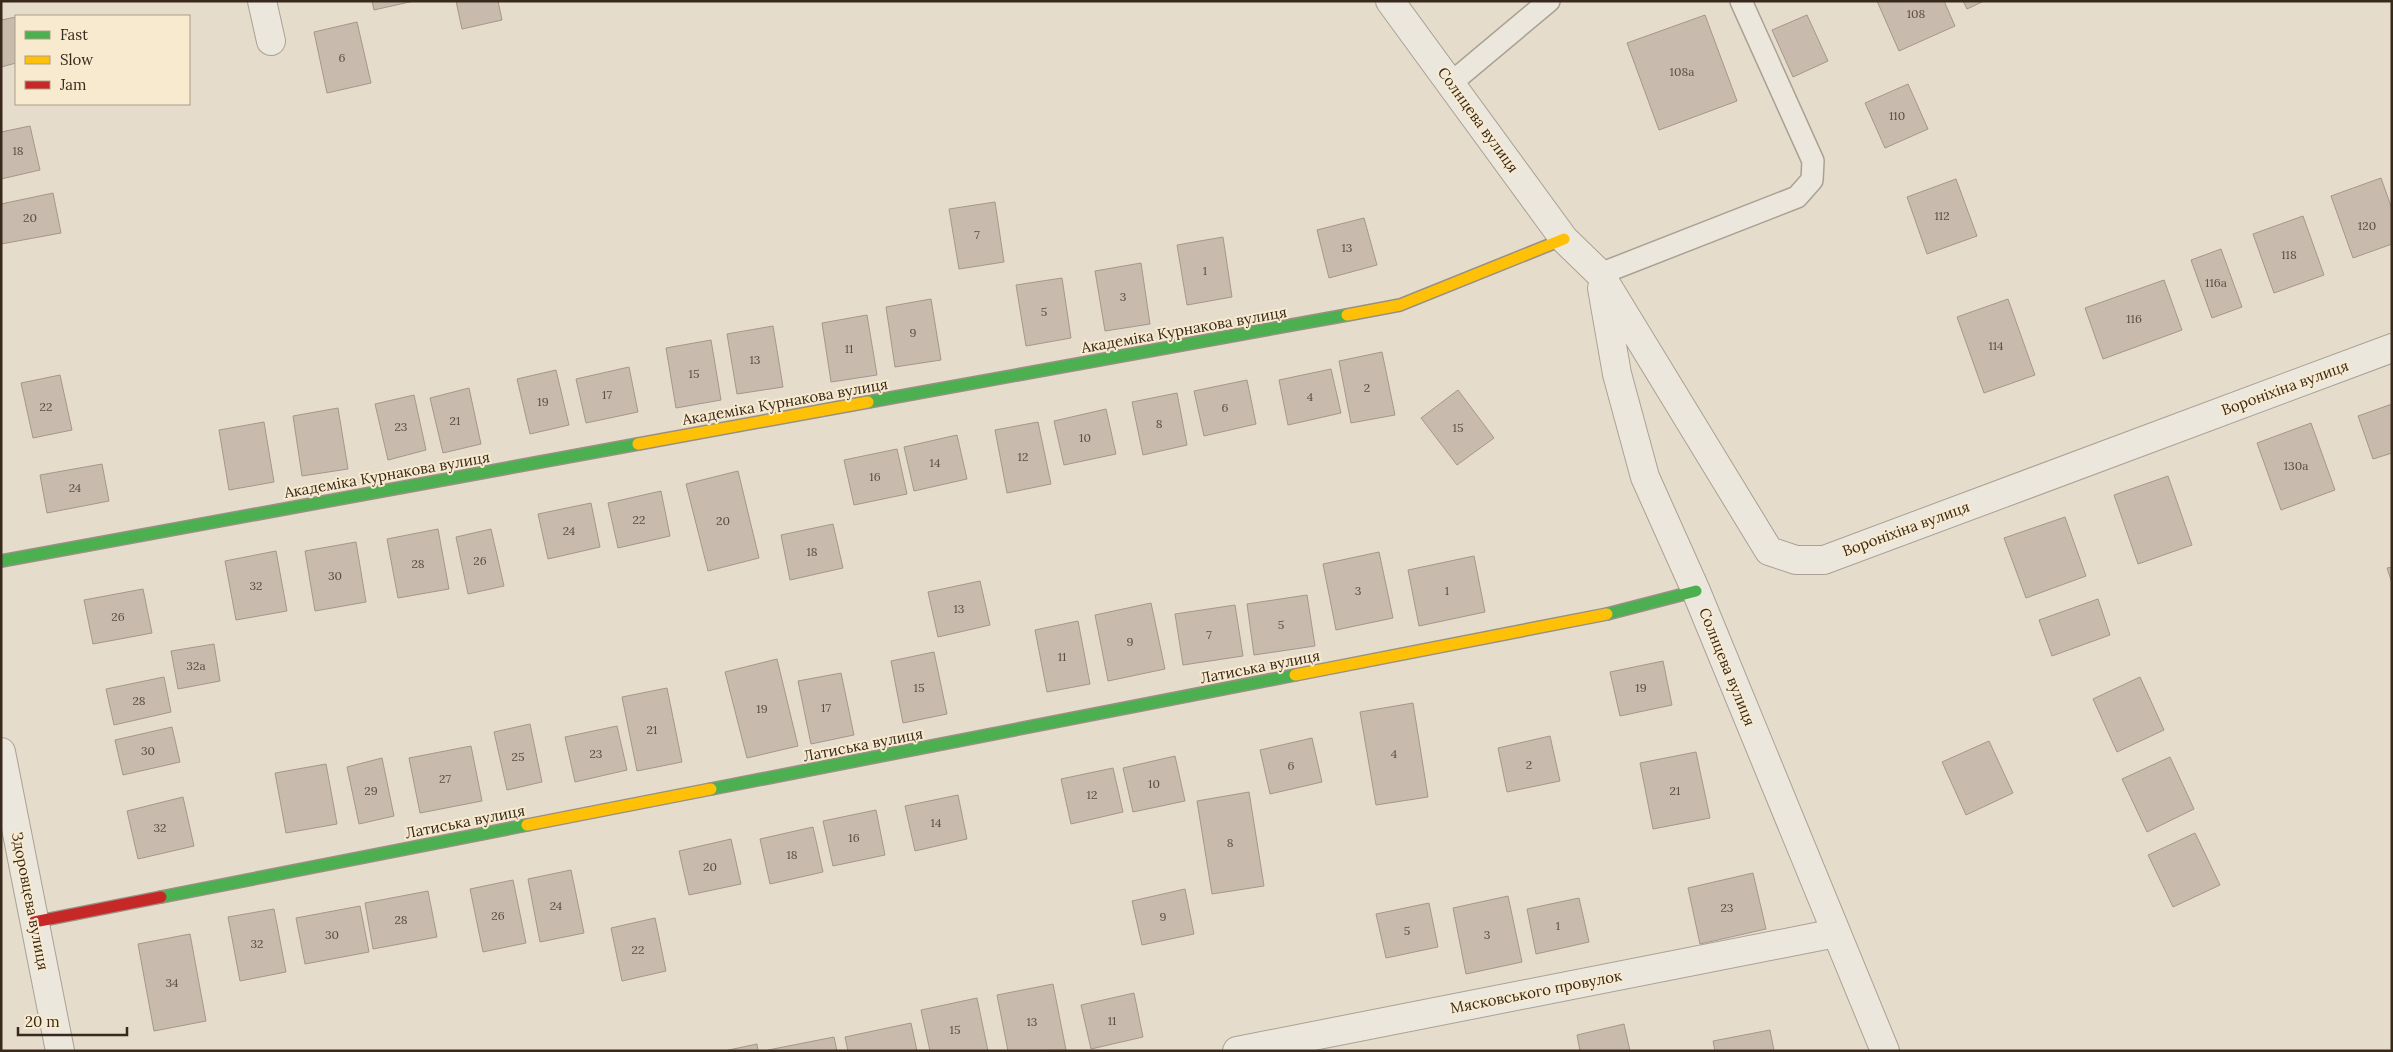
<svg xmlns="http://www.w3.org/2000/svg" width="2393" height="1052" viewBox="0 0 2393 1052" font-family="Lora,serif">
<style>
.building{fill:#c8baac;stroke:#a5978a}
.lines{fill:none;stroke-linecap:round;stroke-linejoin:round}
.lane-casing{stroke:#aaa194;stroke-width:24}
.street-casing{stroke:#aaa194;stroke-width:30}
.fast-casing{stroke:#999084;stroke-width:14}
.slow-casing{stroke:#999084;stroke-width:14}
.jam-casing{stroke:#999084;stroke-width:14}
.lane{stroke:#ece7dd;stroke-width:21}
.street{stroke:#ece7dd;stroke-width:28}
.fast{stroke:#4caf50;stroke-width:11}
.slow{stroke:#ffc107;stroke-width:11}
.jam{stroke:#c62828;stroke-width:11}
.labels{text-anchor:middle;stroke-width:4;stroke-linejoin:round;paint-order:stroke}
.number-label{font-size:12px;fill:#5c4d40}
.street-label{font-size:15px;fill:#38291c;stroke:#f7eacf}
</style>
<rect width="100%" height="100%" fill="#e5dccb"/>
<path class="building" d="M372,1H414L374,10Z
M456,1H498L502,20L462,29Z
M1877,1H1944L1955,26L1899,51Z
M1963,1H1984L1967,9Z
M1705,15L1737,101L1659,130L1627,43Z
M1807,15L1828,61L1793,77L1772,30Z
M16,17V63L1,67V20Z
M357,22L371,83L327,93L314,32Z
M1908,84L1928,129L1885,148L1865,103Z
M30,126L40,170L1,179V132Z
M2381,178L2392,209V244L2353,258L2331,196Z
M1956,179L1977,236L1927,254L1907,197Z
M53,193L61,233L1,244V204Z
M995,202L1004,262L959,269L949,209Z
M2303,216L2324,275L2274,293L2253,234Z
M1364,218L1377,265L1329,278L1317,230Z
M1223,237L1232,297L1187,305L1177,245Z
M2221,249L2242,307L2212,318L2191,260Z
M1141,263L1150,324L1105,331L1095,271Z
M1062,278L1071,338L1026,346L1016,285Z
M2164,280L2182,330L2103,359L2085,308Z
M931,299L941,360L895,367L886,307Z
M2008,299L2035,375L1984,393L1957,317Z
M867,315L877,375L831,382L822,323Z
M773,326L783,387L737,394L727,334Z
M711,340L721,400L676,408L666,348Z
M1382,352L1395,415L1351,423L1339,361Z
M629,367L638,412L586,423L576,379Z
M1331,369L1341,413L1288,425L1279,380Z
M556,370L569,425L530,434L517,379Z
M60,375L72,430L33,438L21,383Z
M1247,380L1256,424L1204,436L1194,391Z
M469,388L481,444L443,453L430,398Z
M1458,390L1494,438L1457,465L1421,418Z
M1177,393L1187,445L1143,455L1132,402Z
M414,395L426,450L388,460L375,404Z
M2392,404V453L2373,459L2358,416Z
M338,408L348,469L302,476L293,416Z
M1106,409L1116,454L1064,465L1054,421Z
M264,422L274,482L229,490L219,430Z
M1038,422L1051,484L1007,493L995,430Z
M2311,423L2335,490L2281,510L2257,443Z
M957,435L967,479L914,491L904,447Z
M897,449L907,494L854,505L844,460Z
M102,464L109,501L47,513L40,475Z
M738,471L759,558L708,571L686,484Z
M2168,476L2192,545L2138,564L2114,495Z
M661,491L670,536L618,548L608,503Z
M591,503L600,547L548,559L538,514Z
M2065,517L2086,576L2026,598L2004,538Z
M833,524L843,568L790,580L781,535Z
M438,529L449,589L398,598L387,539Z
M491,529L504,586L468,594L456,537Z
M356,542L366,602L315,611L305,551Z
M276,551L287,611L236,620L225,561Z
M1379,552L1393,618L1336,630L1323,564Z
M1474,556L1485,612L1419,626L1408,570Z
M2392,567V583L2387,568Z
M980,581L990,625L938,637L928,592Z
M143,589L152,633L93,644L84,600Z
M1307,595L1315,646L1254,655L1247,604Z
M2098,599L2110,635L2052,656L2039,620Z
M1151,603L1165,669L1108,681L1095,615Z
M1235,605L1243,656L1183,665L1175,614Z
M1078,621L1090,684L1047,692L1035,630Z
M214,644L220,681L178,689L171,651Z
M934,652L947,714L903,723L891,661Z
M777,659L798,746L747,758L725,672Z
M1663,661L1672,705L1620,716L1610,672Z
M841,673L854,735L811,744L798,681Z
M164,677L171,712L114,725L106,689Z
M2140,677L2164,730L2117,752L2093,699Z
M667,688L682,762L637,771L622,697Z
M1413,703L1428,797L1376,805L1360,712Z
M530,724L542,782L507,790L494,732Z
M617,726L627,770L575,782L565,737Z
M172,727L180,762L123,775L115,740Z
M1550,736L1560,781L1507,792L1498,748Z
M1312,738L1322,782L1270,794L1260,750Z
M1989,741L2013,793L1966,815L1942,762Z
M471,746L482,801L420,813L409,758Z
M1696,752L1710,818L1653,829L1640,763Z
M1175,756L1185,801L1133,812L1123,768Z
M2170,757L2194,809L2147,832L2122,779Z
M382,758L394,816L359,824L347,767Z
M326,764L337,824L286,833L275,773Z
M1113,768L1123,812L1071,824L1061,779Z
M1249,792L1264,886L1212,894L1197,801Z
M958,795L967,839L915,851L905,806Z
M183,797L194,846L138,859L127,811Z
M876,810L885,855L833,866L823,821Z
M813,827L823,872L770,884L760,839Z
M2195,833L2220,885L2173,907L2148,855Z
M731,839L741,884L689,895L679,851Z
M571,870L584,933L540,942L528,879Z
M1753,873L1766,929L1700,944L1688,888Z
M513,880L526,943L483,952L470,889Z
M1185,889L1194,934L1142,945L1132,901Z
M428,891L437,937L373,949L365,903Z
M1508,896L1522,962L1466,974L1453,908Z
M1579,898L1589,942L1536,954L1527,909Z
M1429,903L1438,947L1386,958L1376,914Z
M360,906L369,952L305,964L296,918Z
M274,909L286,972L240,981L228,917Z
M655,918L666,971L622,981L611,928Z
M190,934L206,1021L154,1031L138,944Z
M1053,984L1066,1050L1008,1051L997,995Z
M1134,993L1143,1037L1091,1049L1081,1005Z
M977,998L988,1051H930L921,1010Z
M911,1023L917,1051H848L845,1037Z
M1624,1024L1630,1051H1580L1577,1035Z
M1770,1030L1774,1051H1715L1713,1041Z
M834,1037L837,1051H768V1050Z
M757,1044L758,1051H724Z"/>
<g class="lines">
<defs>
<path id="lane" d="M1451,83L1549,1
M1600,274L1797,197L1812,180L1813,161L1741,1"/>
<path id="street" d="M262,1L271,41
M1390,1L1564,239L1600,274L1769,551L1796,560H1824L2392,348
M1602,288L1617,374L1645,477L1696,591L1885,1051
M1,752L60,1051
M1237,1051L1836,933"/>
<path id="fast" d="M868,402L1347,315
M1,561L638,444
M1607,614L1696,591
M711,789L1295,675
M161,897L527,825"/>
<path id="slow" d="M1347,315L1400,305L1564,239
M638,444L868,402
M1295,675L1607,614
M527,825L711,789"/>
<path id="jam" d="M34,922L161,897"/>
</defs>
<use href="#lane" class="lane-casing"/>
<use href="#street" class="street-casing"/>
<use href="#fast" class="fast-casing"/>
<use href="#slow" class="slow-casing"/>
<use href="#jam" class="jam-casing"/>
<use href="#lane" class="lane"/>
<use href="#street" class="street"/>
<use href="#fast" class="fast"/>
<use href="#slow" class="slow"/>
<use href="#jam" class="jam"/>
</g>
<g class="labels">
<g class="number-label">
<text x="1916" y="18">108</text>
<text x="342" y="62">6</text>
<text x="1682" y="76">108а</text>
<text x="1897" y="120">110</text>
<text x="18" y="155">18</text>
<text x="1942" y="220">112</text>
<text x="30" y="222">20</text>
<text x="2367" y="230">120</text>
<text x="977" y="239">7</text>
<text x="1347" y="252">13</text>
<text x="2289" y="259">118</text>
<text x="1205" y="275">1</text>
<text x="2216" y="287">116а</text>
<text x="1123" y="301">3</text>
<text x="1044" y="316">5</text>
<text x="2134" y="323">116</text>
<text x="913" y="337">9</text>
<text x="1996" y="350">114</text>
<text x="849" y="353">11</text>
<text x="755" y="364">13</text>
<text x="694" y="378">15</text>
<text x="1367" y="392">2</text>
<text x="607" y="399">17</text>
<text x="1310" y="401">4</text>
<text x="543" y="406">19</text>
<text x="46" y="411">22</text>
<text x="1225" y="412">6</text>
<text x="455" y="425">21</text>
<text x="1159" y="428">8</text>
<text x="401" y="431">23</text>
<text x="1458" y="432">15</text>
<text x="1085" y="442">10</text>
<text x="1023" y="461">12</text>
<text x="935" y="467">14</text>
<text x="2296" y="470">130а</text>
<text x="875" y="481">16</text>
<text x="75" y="492">24</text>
<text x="639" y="524">22</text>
<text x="723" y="525">20</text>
<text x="569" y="535">24</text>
<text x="812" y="556">18</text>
<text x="480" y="565">26</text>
<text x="418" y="568">28</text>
<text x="335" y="580">30</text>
<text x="256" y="590">32</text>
<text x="1358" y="595">3</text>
<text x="1447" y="595">1</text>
<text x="959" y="613">13</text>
<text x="118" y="621">26</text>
<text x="1281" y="629">5</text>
<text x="1209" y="639">7</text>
<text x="1130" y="646">9</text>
<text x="1062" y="661">11</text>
<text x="196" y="670">32а</text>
<text x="919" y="692">15</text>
<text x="1641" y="692">19</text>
<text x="139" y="705">28</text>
<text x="826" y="712">17</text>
<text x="762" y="713">19</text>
<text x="652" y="734">21</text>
<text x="148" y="755">30</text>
<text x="596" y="758">23</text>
<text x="1394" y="758">4</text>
<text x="518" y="761">25</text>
<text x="1529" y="769">2</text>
<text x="1291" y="770">6</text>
<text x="445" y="783">27</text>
<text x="1154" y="788">10</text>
<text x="371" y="795">29</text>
<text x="1675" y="795">21</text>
<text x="1092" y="799">12</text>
<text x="936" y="827">14</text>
<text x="160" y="832">32</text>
<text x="854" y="842">16</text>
<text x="1230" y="847">8</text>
<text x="792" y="859">18</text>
<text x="710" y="871">20</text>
<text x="556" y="910">24</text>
<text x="1727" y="912">23</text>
<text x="498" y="920">26</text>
<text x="1163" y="921">9</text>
<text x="401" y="924">28</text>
<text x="1558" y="930">1</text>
<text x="1407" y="935">5</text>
<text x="332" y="939">30</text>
<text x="1487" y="939">3</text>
<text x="257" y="948">32</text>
<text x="638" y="954">22</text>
<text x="172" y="987">34</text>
<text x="1112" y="1025">11</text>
<text x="1032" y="1026">13</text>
<text x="955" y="1034">15</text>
</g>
<g class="street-label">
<text transform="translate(1478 120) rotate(54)" y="5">Солнцева вулиця</text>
<text transform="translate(1184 330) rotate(-10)" y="5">Академіка Курнакова вулиця</text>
<text transform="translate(2285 388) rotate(-20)" y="5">Вороніхіна вулиця</text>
<text transform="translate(785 402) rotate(-10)" y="5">Академіка Курнакова вулиця</text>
<text transform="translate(387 475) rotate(-10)" y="5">Академіка Курнакова вулиця</text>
<text transform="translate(1906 529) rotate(-20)" y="5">Вороніхіна вулиця</text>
<text transform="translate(1260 667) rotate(-11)" y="5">Латиська вулиця</text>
<text transform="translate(1727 667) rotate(68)" y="5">Солнцева вулиця</text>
<text transform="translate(863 745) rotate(-11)" y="5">Латиська вулиця</text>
<text transform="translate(465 822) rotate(-11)" y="5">Латиська вулиця</text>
<text transform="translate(30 901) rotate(79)" y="5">Здоровцева вулиця</text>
<text transform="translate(1536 992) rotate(-11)" y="5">Мясковського провулок</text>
</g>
</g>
<rect width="2393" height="1052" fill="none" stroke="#38291c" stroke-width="5"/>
<rect x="15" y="15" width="175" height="90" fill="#f7eacf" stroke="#ab9d87"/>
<rect x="25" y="31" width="25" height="8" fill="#4caf50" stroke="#ab9d87"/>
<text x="60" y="40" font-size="15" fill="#38291c">Fast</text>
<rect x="25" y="56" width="25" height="8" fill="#ffc107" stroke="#ab9d87"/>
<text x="60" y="65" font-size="15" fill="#38291c">Slow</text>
<rect x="25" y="81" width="25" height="8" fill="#c62828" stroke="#ab9d87"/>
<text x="60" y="90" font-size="15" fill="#38291c">Jam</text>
<path d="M18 1027v8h109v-8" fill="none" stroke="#38291c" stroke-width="2.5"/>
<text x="25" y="1027" font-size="15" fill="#38291c" stroke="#f7eacf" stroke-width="4" paint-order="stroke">20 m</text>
</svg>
